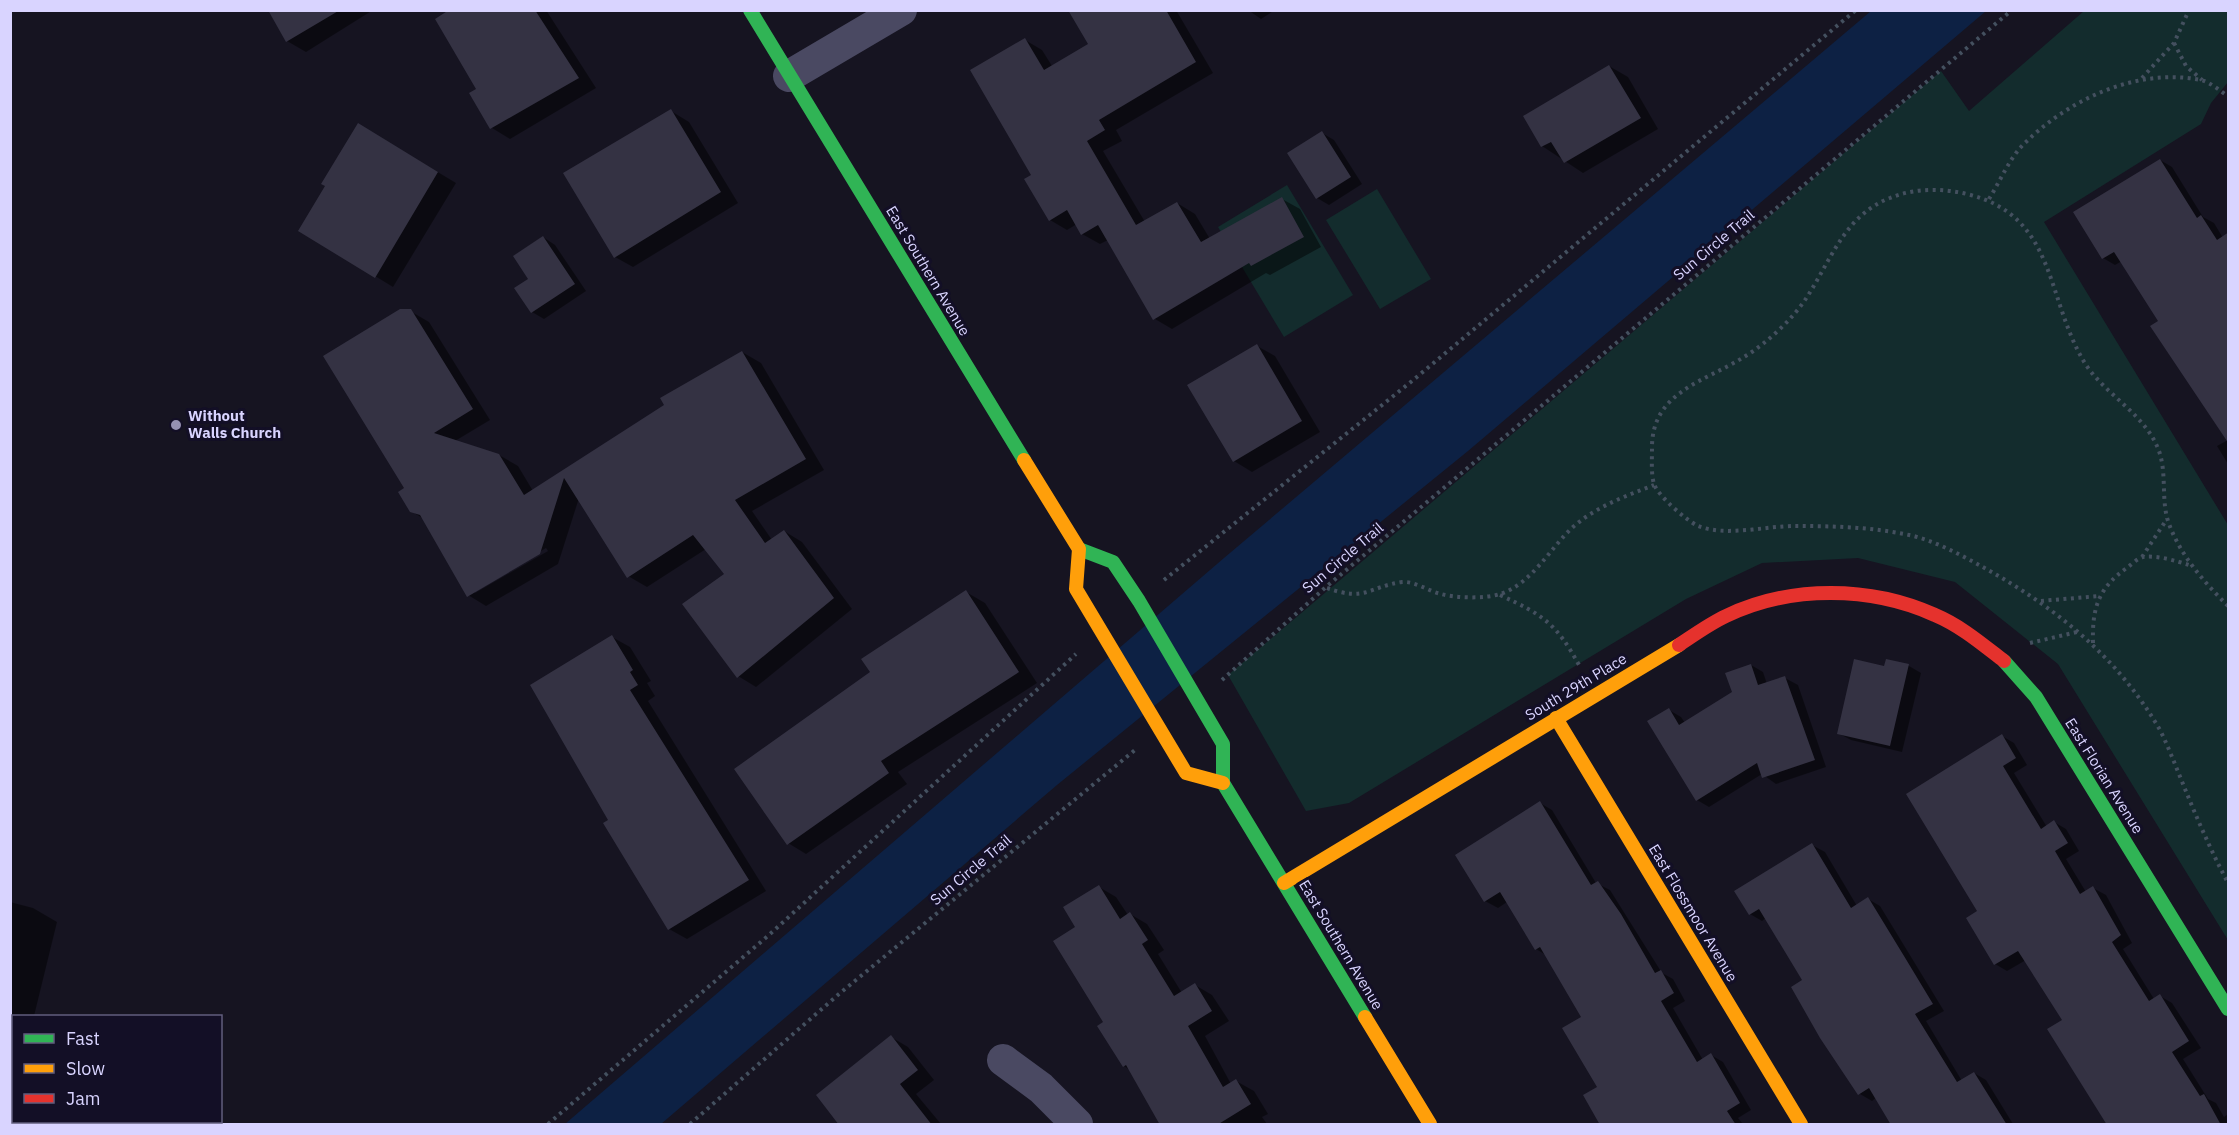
<svg xmlns="http://www.w3.org/2000/svg" width="2239" height="1135" viewBox="0 0 2239 1135" font-family="'IBM Plex Sans',sans-serif">
<style>
.green{fill:#132c2d}
.water{fill:#0d2144}
.shadow{fill:#0007;fill-rule:evenodd}
.building{fill:#343243}
.lines{fill:none;stroke-linecap:round;stroke-linejoin:round}
.path{stroke:#44505f;stroke-width:4;stroke-dasharray:3 4.5;stroke-linecap:butt}
.street{stroke:#4a4962;stroke-width:32}
.fast{stroke:#30b455;stroke-width:14}
.slow{stroke:#ff9f0a;stroke-width:14}
.jam{stroke:#e5322d;stroke-width:14}
.poi-dot{fill:#9591b1;stroke:#130f26;stroke-width:2}
.labels{text-anchor:middle;stroke-width:6;stroke-linejoin:round;paint-order:stroke}
.street-label{font-size:15px;fill:#d9d4ff;stroke:#130f26}
.poi-label{font-size:15px;font-weight:bold;fill:#d9d4ff;stroke:#130f26;text-anchor:start}
</style>
<rect width="100%" height="100%" fill="#161421"/>
<path class="green" d="M2084,11H2228V82L2211,103L2201,124L2044,222L2228,525V940L2058,664L1955,582L1858,558L1762,563L1686,599L1349,803L1306,811L1228,675L1941,71L1969,111Z
M1287,185L1353,295L1284,337L1218,227Z
M1377,189L1431,279L1380,309L1326,220Z"/>
<path class="water" d="M1871,11H1986L1468,451L1057,785L661,1124H565L1224,558Z"/>
<path class="shadow" d="M269,10H373L306,52L287,41Z
M452,10H546L596,88L510,139L492,128Z
M1070,10H1176L1213,73L1116,130L1122,141L1103,151L1145,222L1177,203L1195,214L1210,239L1282,199L1300,209L1321,247L1270,275L1266,273L1172,329L1155,319L1108,240L1100,244L1082,234L1077,224L1067,230L1050,220L1033,175L1025,40L1042,50L1052,66L1090,44Z
M1248,10H1275L1261,19Z
M1609,66L1628,77L1658,129L1583,173L1542,146Z
M671,111L689,122L738,203L633,267L615,257Z
M1322,133L1334,140L1362,184L1329,205L1317,198Z
M376,135L456,183L393,287L375,276Z
M2160,160L2172,167L2203,217L2214,223L2223,238L2228,234V464L2217,446L2228,440L2160,321L2122,261L2115,265L2103,258Z
M543,237L555,245L586,291L544,319L532,312L530,279Z
M410,311L429,322L490,420L455,441L499,455L518,466L533,491L666,405L742,352L761,363L824,470L752,511L772,540L784,531L802,542L852,609L756,687L738,676L726,574L706,549L647,587L628,576L579,498L558,564L486,606L468,595L424,519L411,511L406,489ZM546,548L548,551L475,593V590Z
M1257,346L1275,356L1320,432L1252,472L1234,461Z
M966,592L985,603L1037,683L898,772L907,784L806,854L788,843L872,672Z
M612,637L630,647L651,681L647,683L655,696L648,701L766,891L687,939L669,929L611,820Z
M1887,661L1909,666L1921,673L1902,752L1851,740L1838,733L1885,668Z
M1751,665L1763,672L1767,684L1785,678L1798,685L1826,767L1776,784L1762,774L1709,807L1697,800L1669,710L1681,717L1685,723L1734,693Z
M2002,736L2014,743L2027,765L2014,773L2047,827L2054,822L2066,829L2079,851L2066,859L2086,892L2093,888L2106,895L2132,943L2123,949L2154,999L2160,996L2172,1003L2201,1048L2183,1059L2208,1099L2216,1103L2224,1117L2228,1114V1124H2108L2064,1020L2026,960L2007,971L1995,964L1979,912Z
M1540,803L1552,810L1596,883L1610,890L1662,973L1673,979L1685,1001L1673,1008L1703,1060L1711,1055L1723,1062L1751,1110L1738,1118L1743,1124H1602L1599,1087L1583,1017L1546,955L1536,949L1507,902L1498,908L1485,901Z
M1812,845L1825,852L1857,906L1868,899L1880,906L1944,1011L1926,1021L1962,1081L1974,1073L1986,1080L2013,1124H1893L1876,1098L1872,1101L1860,1094L1804,981L1766,918L1762,921L1750,914Z
M1099,887L1116,897L1128,915L1130,914L1147,924L1164,950L1158,954L1182,993L1195,985L1212,995L1229,1021L1205,1036L1231,1084L1236,1081L1254,1091L1268,1114L1262,1117L1267,1124H1163L1130,1070L1124,1066L1105,1022L1078,928Z
M10,902L33,908L57,922L34,1016H14V1101L10,1114Z
M891,1037L908,1047L934,1080L916,1094L941,1124H841Z"/>
<path class="building" d="M268,10H340L286,42Z
M449,10H535L579,78L490,129L469,93L476,89L435,19Z
M1068,10H1166L1196,62L1099,120L1105,130L1087,141L1136,225L1177,202L1201,242L1282,197L1304,237L1251,266L1249,263L1153,320L1098,225L1081,235L1067,210L1049,221L1024,179L1031,175L970,70L1025,38L1044,70L1088,44Z
M1609,65L1641,118L1564,163L1551,142L1541,147L1523,116Z
M671,109L721,192L614,258L563,173Z
M358,123L438,172L375,278L298,231L325,186L321,184Z
M1322,131L1351,177L1316,199L1287,153Z
M2160,159L2197,218L2201,215L2217,240L2229,232V444L2150,326L2158,321L2114,252L2102,259L2073,212Z
M543,236L575,284L531,313L514,288L528,279L513,256Z
M400,309H411L473,409L434,433L499,454L524,495L664,405L660,398L742,351L806,459L735,500L765,543L784,530L834,598L737,678L682,604L724,574L693,535L627,578L564,478L540,554L467,597L420,515L410,512L398,492L404,488L323,356Z
M1257,344L1302,421L1233,462L1187,385Z
M966,590L1019,672L881,761L889,773L787,845L734,769L870,672L861,659Z
M612,635L633,670L630,672L638,685L630,690L749,880L668,930L603,823L608,820L530,685Z
M1854,659L1884,666L1886,659L1909,664L1890,746L1837,734Z
M1751,664L1758,685L1785,676L1815,760L1762,778L1757,763L1696,801L1647,721L1669,708L1679,725L1732,692L1725,673Z
M2002,734L2016,758L2003,766L2041,829L2054,820L2068,843L2055,851L2080,894L2093,886L2121,935L2112,942L2149,1001L2160,994L2189,1041L2172,1052L2200,1096L2204,1094L2221,1125H2107L2047,1029L2062,1020L2018,951L1994,965L1966,918L1977,911L1906,794Z
M1540,801L1591,885L1598,881L1621,914L1655,973L1661,970L1674,993L1661,1001L1697,1062L1711,1053L1740,1103L1727,1111L1736,1125H1600L1583,1095L1597,1087L1562,1028L1581,1017L1540,947L1535,950L1500,892L1484,902L1455,855Z
M1812,843L1851,908L1868,897L1904,956L1933,1004L1915,1014L1957,1082L1974,1072L2007,1125H1891L1869,1088L1858,1095L1820,1038L1791,987L1802,980L1759,909L1749,915L1734,891Z
M1099,885L1120,919L1130,912L1148,940L1142,944L1174,996L1195,983L1212,1011L1188,1026L1223,1087L1236,1079L1251,1104L1217,1125H1160L1126,1065L1123,1067L1097,1026L1103,1022L1053,941L1075,927L1063,907Z
M891,1035L918,1070L900,1084L932,1125H839L816,1095Z"/>
<g class="lines">
<path class="path" d="M2174,43L2186,66L2202,80
M2142,78L2174,43L2189,10
M1989,199C1999,183 2008,162 2020,148C2065,101 2135,67 2201,80C2210,82 2220,91 2228,96
M2142,557L2167,519
M1164,580L1412,381L1856,10
M1327,588C1366,602 1368,587 1402,582C1415,581 1428,591 1441,594C1456,598 1485,599 1500,594C1532,584 1550,548 1573,527C1597,506 1626,496 1654,485
M1500,595C1543,615 1556,623 1579,665
M2041,601L2099,596
M2228,606C2204,582 2179,554 2168,521C2161,499 2167,474 2159,451C2146,415 2107,396 2086,365C2045,300 2058,216 1967,194C1942,188 1914,188 1890,198C1845,215 1831,260 1807,297C1793,319 1767,343 1744,357C1704,382 1651,392 1652,449C1652,459 1651,475 1654,484C1659,497 1686,520 1698,526C1726,537 1765,526 1795,526C1832,526 1872,527 1909,535C1933,540 1959,554 1981,566C2055,607 2117,656 2160,730C2168,746 2174,762 2181,779C2195,814 2210,849 2228,883
M2030,643L2077,632
M2093,643C2092,608 2098,588 2128,567C2132,564 2138,558 2143,557C2158,555 2176,561 2189,565
M1222,680L1326,587L2012,10
M548,1124L769,935L1076,654
M690,1124L839,994L1135,750"/>
<path class="street" d="M789,76L901,10
M1003,1060L1041,1088L1077,1124"/>
<path class="fast" d="M750,10L1024,460
M1079,549L1113,562L1139,601L1223,744V783L1365,1017
M2004,661L2036,697L2228,1009"/>
<path class="slow" d="M1024,460L1079,549L1076,589L1186,773L1223,783
M1556,718L1801,1124
M1284,883L1679,645
M1365,1017L1430,1124"/>
<path class="jam" d="M1679,645C1694,635 1709,624 1726,616C1790,585 1871,586 1935,615C1961,626 1982,644 2004,661"/>
</g>
<circle class="poi-dot" cx="176" cy="425" r="6"/>
<g class="labels">
<g class="street-label">
<text transform="translate(1714 245) rotate(-40)" y="5">Sun Circle Trail</text>
<text transform="translate(928 271) rotate(59)" y="5">East Southern Avenue</text>
<text transform="translate(1343 558) rotate(-40)" y="5">Sun Circle Trail</text>
<text transform="translate(1576 687) rotate(-31)" y="5">South 29th Place</text>
<text transform="translate(2104 776) rotate(58)" y="5">East Florian Avenue</text>
<text transform="translate(971 870) rotate(-40)" y="5">Sun Circle Trail</text>
<text transform="translate(1693 913) rotate(59)" y="5">East Flossmoor Avenue</text>
<text transform="translate(1341 945) rotate(59)" y="5">East Southern Avenue</text>
</g>
<g class="poi-label">
<text x="188" y="421">Without<tspan x="188" dy="17">Walls Church</tspan></text>
</g>
</g>
<rect width="2239" height="1135" fill="none" stroke="#d9d4ff" stroke-width="24"/>
<rect x="12" y="1015" width="210" height="108" fill="#130f26" stroke="#625e7d" stroke-width="1.5"/>
<rect x="24" y="1034" width="30" height="9" fill="#30b455" stroke="#625e7d" stroke-width="1.5"/>
<text x="66" y="1045" font-size="18" fill="#d9d4ff">Fast</text>
<rect x="24" y="1064" width="30" height="9" fill="#ff9f0a" stroke="#625e7d" stroke-width="1.5"/>
<text x="66" y="1075" font-size="18" fill="#d9d4ff">Slow</text>
<rect x="24" y="1094" width="30" height="9" fill="#e5322d" stroke="#625e7d" stroke-width="1.5"/>
<text x="66" y="1105" font-size="18" fill="#d9d4ff">Jam</text>
</svg>
